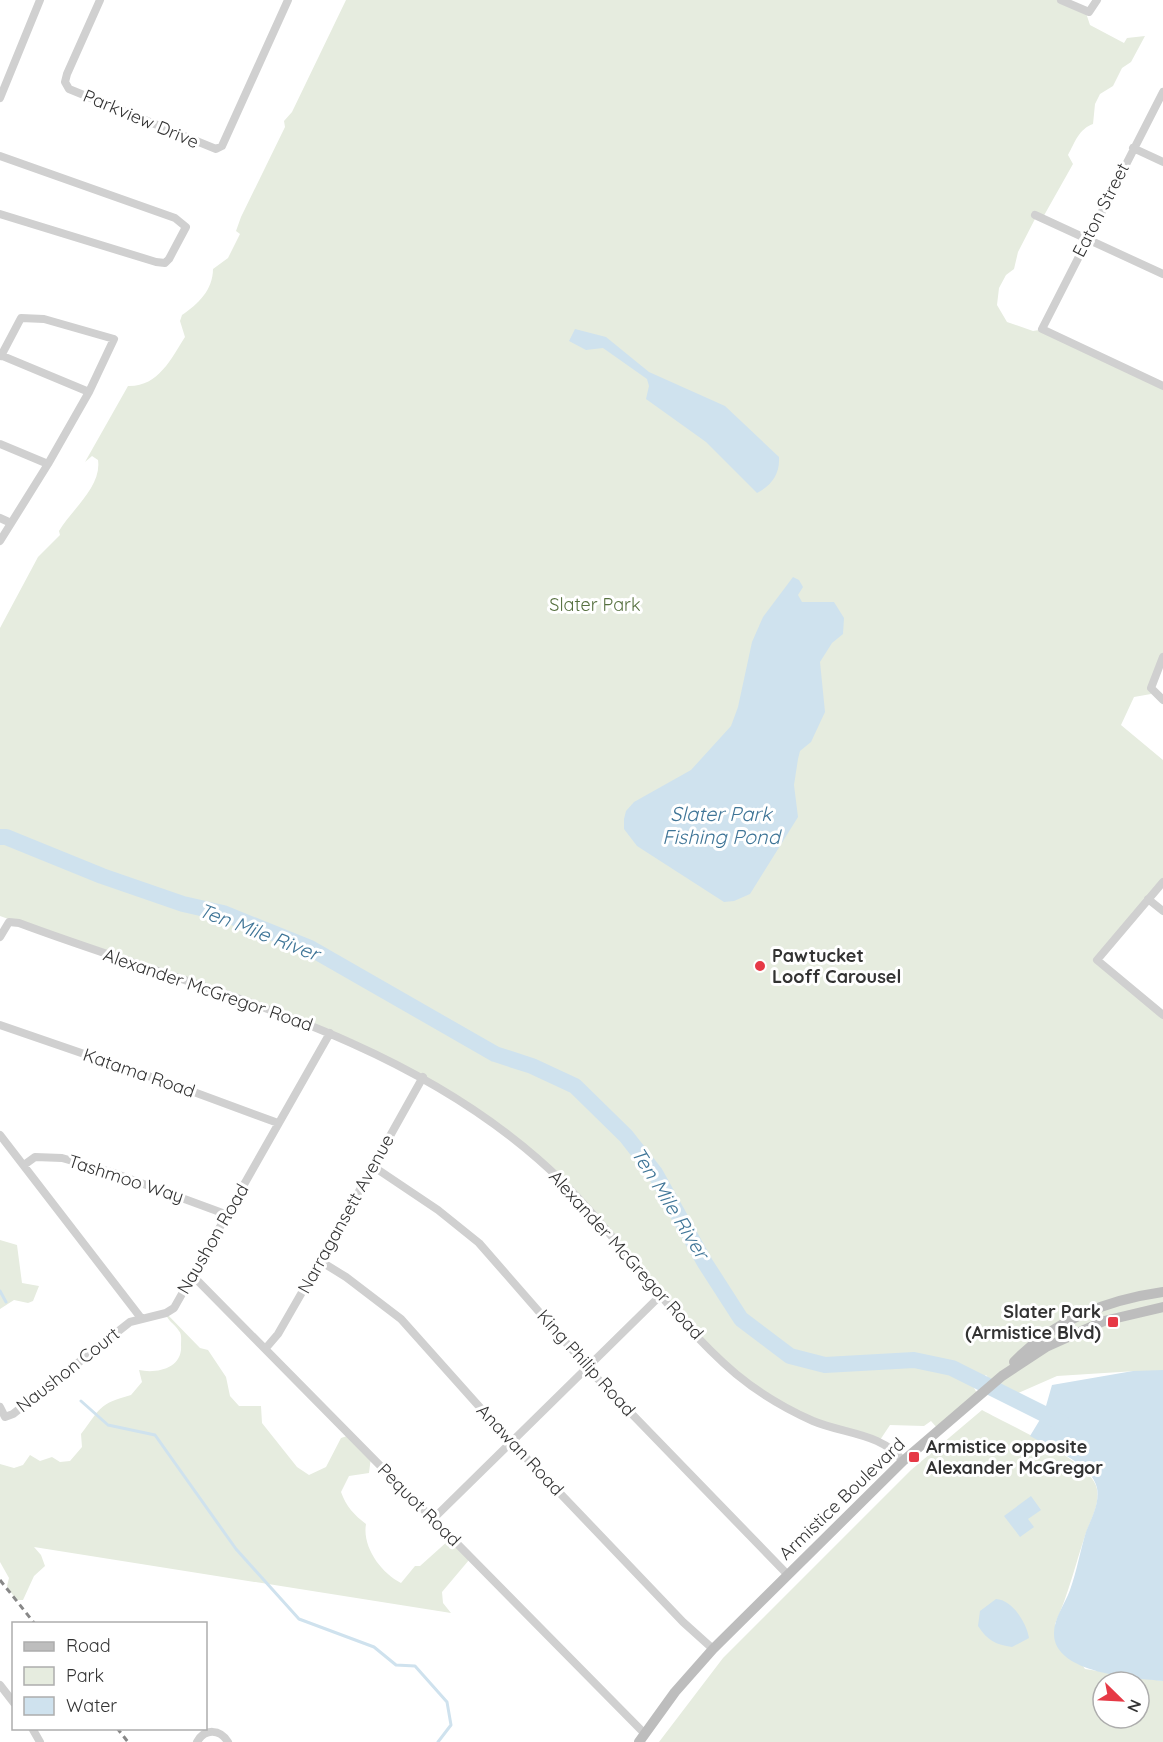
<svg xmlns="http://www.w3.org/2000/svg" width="1163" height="1742" viewBox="0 0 1163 1742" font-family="Quicksand,sans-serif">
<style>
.green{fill:#e6ecdf;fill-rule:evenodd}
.water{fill:#cfe2ee}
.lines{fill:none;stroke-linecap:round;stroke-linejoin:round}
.stream{stroke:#cfe2ee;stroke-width:3}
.river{stroke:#cfe2ee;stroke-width:16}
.minor{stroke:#d0d0d0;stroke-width:8}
.secondary{stroke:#bdbdbd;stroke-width:10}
.rail{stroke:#888;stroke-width:3;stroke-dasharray:6 4.5;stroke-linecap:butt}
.poi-dot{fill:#e63946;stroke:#fff;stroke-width:2}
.labels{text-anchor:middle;stroke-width:6;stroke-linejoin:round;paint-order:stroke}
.street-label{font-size:18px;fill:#333;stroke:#fff}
.park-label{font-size:18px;fill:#56703f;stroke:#fff}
.poi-label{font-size:18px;font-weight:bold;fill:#333;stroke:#fff;text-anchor:start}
.water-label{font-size:20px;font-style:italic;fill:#3f7597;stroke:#fff}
</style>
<rect width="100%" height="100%" fill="#fff"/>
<path class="green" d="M346,0H1060L1086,13L1090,25L1124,43L1127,38L1145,36L1131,62L1122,68L1113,86L1100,94L1095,104L1093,124C1079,129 1075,142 1068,155L1073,164L1042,219L1036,217L1018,252L1014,269L1006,275L999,288L997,305L1007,322L1033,331L1039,330L1163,388V660L1151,694L1134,697L1121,725L1163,760V879L1097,955L1163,1019V1374L1136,1371L1057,1376L1014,1395L999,1392L986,1375L973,1386L978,1395L938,1429L931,1421L924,1426L890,1425L880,1440L844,1432L784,1406L710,1351L619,1252L586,1207L499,1127L355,1043L0,916V628L38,557L60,535L59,531C71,510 102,487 98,460L92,456L85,462L128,386C158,387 171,359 185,337L180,321L182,315C198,304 213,290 213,269L228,258L240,234L236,231L241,217L285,127L284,121L292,112Z
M0,1240L17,1245L22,1283L39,1286L33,1301L28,1303L14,1300L0,1309Z
M165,1312L200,1348L208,1350L226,1377L230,1396L239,1406H261L262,1423L297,1467L309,1475L326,1467L341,1438L350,1435L371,1457L369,1473L349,1476L341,1492C346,1506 354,1515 366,1524C362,1547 381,1573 401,1583L415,1566H420L449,1540L469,1560L442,1592L443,1603L451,1613L34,1547L41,1555L45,1566L34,1576L23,1600H16L7,1586L9,1578L0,1562V1464L14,1468L23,1465L30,1455L40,1461L52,1457L60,1462L70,1461L82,1447L81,1434C101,1408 98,1404 131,1395L142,1382L139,1370C157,1374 183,1368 181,1345C181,1341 182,1334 179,1331C174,1323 168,1322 165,1312Z
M982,1410C1007,1424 1093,1462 1097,1489C1100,1504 1091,1519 1086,1533C1075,1565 1069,1593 1055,1624L1085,1669L1163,1681V1742H659L723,1658L911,1470ZM1103,1682H1139V1718H1103Z"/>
<path class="water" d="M575,329L606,337L649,372L725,406L779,457C780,474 772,485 757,493L706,442L646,399L649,386L647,379L603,348L586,350L569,341Z
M793,577L799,580L803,587L798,595L802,602H834L844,618L843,634L832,643L820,662L825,712L811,742L800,751L798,759L794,785L798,817L750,894L734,901L724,902L637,846L624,829V819L626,811L634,802L691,770L731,726L738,707L752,642L763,617Z
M1163,1370V1681C1135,1678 1053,1674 1054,1633C1054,1618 1065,1604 1070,1590C1077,1571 1080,1551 1086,1532C1091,1519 1100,1503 1097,1488C1093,1465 1048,1446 1030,1436L1044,1413L1052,1385L1133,1371Z
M1031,1496L1041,1510L1028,1519L1034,1527L1020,1537L1004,1516Z
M996,1599C1013,1600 1027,1624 1029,1638L1012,1647C996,1645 987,1640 978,1626L980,1611Z"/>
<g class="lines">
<path class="stream" d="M0,1291L6,1302
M81,1401L108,1425L155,1435L236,1549L299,1619L374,1647L396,1665L415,1666L447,1702L451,1725L438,1742"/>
<path class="river" d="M0,837H6L102,876L183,904L223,913L310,948L495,1054L532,1066L575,1086L626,1136L655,1173L705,1263L741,1319L790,1356L825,1365L914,1360L952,1368L1062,1423"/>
<path class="minor" d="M100,0L67,74L65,82L69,89L216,149L222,146L288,0
M1061,0L1089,12L1097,0
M1163,92L1042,329L1163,386
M0,98L40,0
M1133,148L1163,162
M0,156L175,218L186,227L169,259L165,263L156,262L0,214
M1035,215L1163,274
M0,355L89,392
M0,444L48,464
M0,518L11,523
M0,541L48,464L89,392L114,339L44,319L21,318L1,356
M1163,657L1151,688L1163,700
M1163,882L1097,960L1163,1015
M1148,899L1163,911
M0,937L9,922L19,923C198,990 391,1030 538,1159C612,1223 662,1311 736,1374C759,1393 786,1409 813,1421C844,1434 882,1433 903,1461
M0,1025L183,1088L278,1123
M0,1135L141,1318
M24,1165L35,1157L62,1158L111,1172L228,1215
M374,1167L438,1210L479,1243L596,1377L787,1574
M320,1261L346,1277L401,1319L511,1442L683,1622L713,1649
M193,1276L645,1734
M266,1348L278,1334L320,1261L423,1077
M0,1407L5,1417L13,1414L130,1322L166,1313L174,1308L330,1033
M433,1519L661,1295
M0,1685L14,1703
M32,1728L40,1742
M197,1742C205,1728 220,1729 228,1742"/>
<path class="secondary" d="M1014,1362C1054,1320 1106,1300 1163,1292
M639,1742L675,1692L713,1649L903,1461L1002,1376L1046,1347L1104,1321L1163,1307"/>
<path class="rail" d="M0,1580L35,1624
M117,1728L128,1742"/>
</g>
<g class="poi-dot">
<circle cx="760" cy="966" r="6"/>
<rect x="1107" y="1316" width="12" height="12" rx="3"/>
<rect x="908" y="1451" width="12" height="12" rx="3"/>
</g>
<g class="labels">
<g class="street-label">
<text transform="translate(141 119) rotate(23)" y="6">Parkview Drive</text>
<text transform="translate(1101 210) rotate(-63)" y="6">Eaton Street</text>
<text transform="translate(208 990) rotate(19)" y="6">Alexander McGregor Road</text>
<text transform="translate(139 1073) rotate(19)" y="6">Katama Road</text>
<text transform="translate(126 1179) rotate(18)" y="6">Tashmoo Way</text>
<text transform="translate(346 1214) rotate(-61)" y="6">Narragansett Avenue</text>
<text transform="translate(213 1239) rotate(-60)" y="6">Naushon Road</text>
<text transform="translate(626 1255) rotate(48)" y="6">Alexander McGregor Road</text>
<text transform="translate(586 1363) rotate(48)" y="6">King Philip Road</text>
<text transform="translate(68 1370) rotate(-38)" y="6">Naushon Court</text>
<text transform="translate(520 1450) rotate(47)" y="6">Anawan Road</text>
<text transform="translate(842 1499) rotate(-44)" y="6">Armistice Boulevard</text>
<text transform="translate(419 1505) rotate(45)" y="6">Pequot Road</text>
</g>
<g class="park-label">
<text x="595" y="611">Slater Park</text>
</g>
<g class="poi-label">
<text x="772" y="962">Pawtucket<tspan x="772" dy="21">Looff Carousel</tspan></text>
<text x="1101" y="1318" text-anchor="end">Slater Park<tspan x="1101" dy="21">(Armistice Blvd)</tspan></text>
<text x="926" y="1453">Armistice opposite<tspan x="926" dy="21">Alexander McGregor</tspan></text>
</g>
<g class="water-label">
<text x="721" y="821">Slater Park<tspan x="721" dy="23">Fishing Pond</tspan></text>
<text transform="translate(259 932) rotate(21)" y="7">Ten Mile River</text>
<text transform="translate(670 1203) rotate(58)" y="7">Ten Mile River</text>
</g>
</g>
<rect x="12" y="1622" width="195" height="108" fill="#ffffff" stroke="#adadad" stroke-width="1.5"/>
<rect x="24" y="1642" width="30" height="9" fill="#bdbdbd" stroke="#adadad" stroke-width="1.5"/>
<text x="66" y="1652" font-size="18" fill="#333333">Road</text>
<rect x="24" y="1667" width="30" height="18" fill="#e6ecdf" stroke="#adadad" stroke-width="1.5"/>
<text x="66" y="1682" font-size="18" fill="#333333">Park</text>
<rect x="24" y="1697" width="30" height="18" fill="#cfe2ee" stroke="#adadad" stroke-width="1.5"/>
<text x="66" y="1712" font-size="18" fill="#333333">Water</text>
<g transform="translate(1121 1700) rotate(114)"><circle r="28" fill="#ffffff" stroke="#adadad" stroke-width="1.5"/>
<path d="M0-4.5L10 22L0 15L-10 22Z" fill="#e63946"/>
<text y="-9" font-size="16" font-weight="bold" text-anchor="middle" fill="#333333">N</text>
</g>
</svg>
